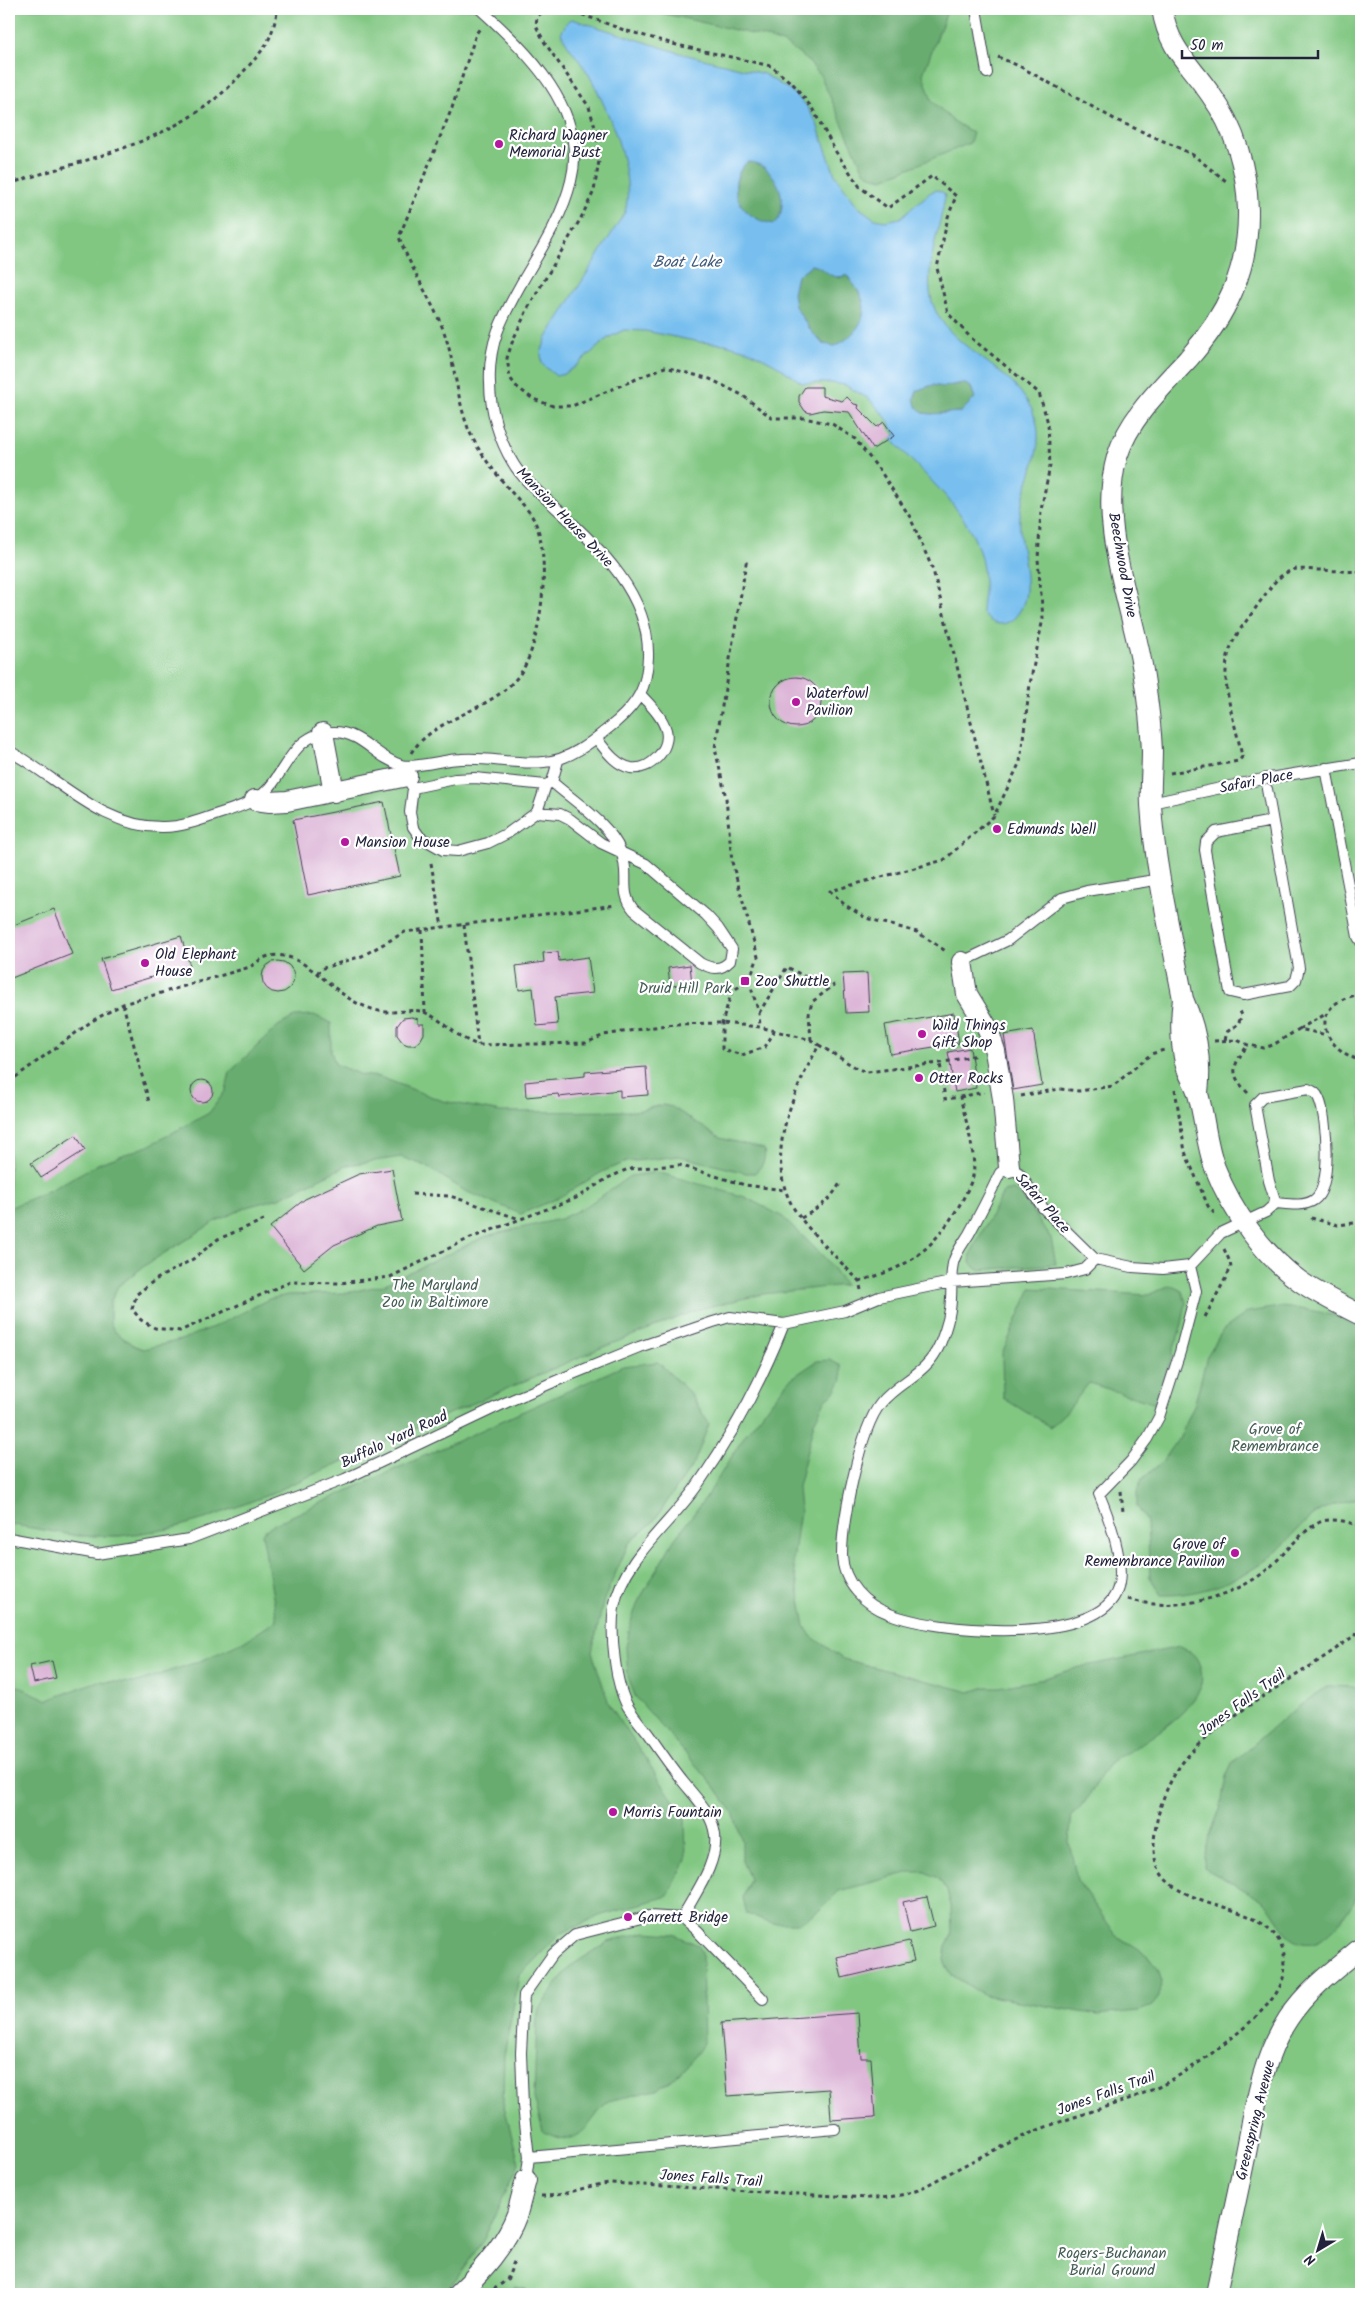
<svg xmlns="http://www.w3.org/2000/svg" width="1370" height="2303" viewBox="0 0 1370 2303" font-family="Kalam,sans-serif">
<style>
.green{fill:#81c782;stroke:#52745e}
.forest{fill:#68ac70;stroke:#456756}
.water{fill:#78bfef;stroke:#4d7095;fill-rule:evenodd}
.building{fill:#dbb3d6}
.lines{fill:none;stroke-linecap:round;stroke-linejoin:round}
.lane-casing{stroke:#414052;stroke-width:12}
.street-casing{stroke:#414052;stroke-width:22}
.path{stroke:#414052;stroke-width:3;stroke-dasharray:4 4;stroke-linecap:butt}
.lane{stroke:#fff;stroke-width:10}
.street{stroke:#fff;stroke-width:20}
.poi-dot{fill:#b5179e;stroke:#fff;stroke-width:2}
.labels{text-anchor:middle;stroke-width:4.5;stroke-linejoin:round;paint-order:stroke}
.poi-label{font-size:15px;fill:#22223b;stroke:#fff;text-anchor:start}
.street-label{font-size:15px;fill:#22223b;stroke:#fff}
.park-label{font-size:15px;fill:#435c54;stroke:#fff}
.water-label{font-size:16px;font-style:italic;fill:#40597a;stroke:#fff}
</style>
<rect width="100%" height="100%" fill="#fff"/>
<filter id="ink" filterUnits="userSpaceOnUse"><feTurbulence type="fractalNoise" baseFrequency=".02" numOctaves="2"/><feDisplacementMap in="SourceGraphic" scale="10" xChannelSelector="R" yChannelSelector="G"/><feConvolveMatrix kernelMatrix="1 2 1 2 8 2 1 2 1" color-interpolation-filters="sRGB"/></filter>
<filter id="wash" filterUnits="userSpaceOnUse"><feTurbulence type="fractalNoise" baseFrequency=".0096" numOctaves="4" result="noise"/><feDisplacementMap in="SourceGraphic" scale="20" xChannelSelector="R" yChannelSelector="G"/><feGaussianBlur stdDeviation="1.12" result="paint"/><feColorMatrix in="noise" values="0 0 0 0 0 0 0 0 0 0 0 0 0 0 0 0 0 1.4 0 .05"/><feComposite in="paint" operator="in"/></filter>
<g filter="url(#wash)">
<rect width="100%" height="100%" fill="#f1e9d1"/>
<path class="green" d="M9,9H1361V2294H9Z"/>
<path class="forest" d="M644,9H948L923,74L932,101L952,120L973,133L970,143L883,179L874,177L864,171L820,75L806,59L785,44L765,37Z
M747,162C775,161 793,203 775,224C742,221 722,189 747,162Z
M811,265L819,266L839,278L846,275C852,283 861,292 863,302C868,322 850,339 835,346L824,344L811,331L795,306L793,293L797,276Z
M963,383L971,387L975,398L961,412L931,414L923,413L916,406L914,398L918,390L933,385L943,387Z
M314,1015L331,1023V1051L335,1064L361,1075L380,1077L443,1101L501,1112L635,1111L663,1105L672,1107L720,1138L764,1149C766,1160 763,1165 755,1173H746L679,1156L626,1162L604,1171L556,1199L521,1214L465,1191L426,1166L401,1157L348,1165L279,1198L250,1206L216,1221L147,1264L118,1286L110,1303V1322L114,1331L133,1345L143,1349L181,1340L218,1325L269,1299L288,1295L346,1293L383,1285L486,1236L560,1219L585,1207L630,1176L657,1172L745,1197L783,1217L826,1259L845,1285L763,1294L700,1309L601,1348L416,1428L268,1495L205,1519L169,1529L120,1536H78L9,1524V1208L48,1191L100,1163L148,1146L209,1113L226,1090L230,1072L278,1026L296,1016Z
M1013,1190L1020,1194L1051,1238L1056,1264L979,1270L970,1263L971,1253L1003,1192Z
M1170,1285L1182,1291L1186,1302L1182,1324L1156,1404L1089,1383L1067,1411L1050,1427L1003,1398L1002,1354L1031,1288L1148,1295Z
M1279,1307C1308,1309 1334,1313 1361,1326V1497C1349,1501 1333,1504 1321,1510C1304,1520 1291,1539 1276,1552C1245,1579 1202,1596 1161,1595L1150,1577L1147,1522L1137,1506V1492L1141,1480L1163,1461L1181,1435L1195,1403L1207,1356L1223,1330L1248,1312Z
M830,1360L841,1366L842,1379L836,1391L826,1399L814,1422L798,1487L800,1510L793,1562L805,1626L811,1636L843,1659L970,1692L986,1687H999L1039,1680L1076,1668L1180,1647C1193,1652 1198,1657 1201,1670C1209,1702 1158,1732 1136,1747C1129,1753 1116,1756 1110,1763C1096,1780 1091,1801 1072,1814L1069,1842L1077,1880L1116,1935L1151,1958L1158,1969L1162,1982L1159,1997L1152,2006L1139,2011L1098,2015L984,1995L950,1974L944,1960L946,1946L952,1934L951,1906L947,1891L938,1878L925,1872H911L839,1891L821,1909L800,1923H773L747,1914L743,1898L750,1879L742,1861V1841L733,1812L715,1787L635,1696L628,1676L626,1647L632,1618L639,1600L674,1540L709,1493L745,1435L789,1380L817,1361Z
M658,1362L690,1393L709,1424L694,1463L653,1522L629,1543L604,1599L592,1652L609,1704L685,1818L686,1860L668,1896L599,1916L560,1934L519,1976L504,2056L503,2102L519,2163L484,2239L455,2281L440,2294H9V1682L48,1700L98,1681L134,1683L203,1660L245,1641L277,1620L262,1533L272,1525L623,1366Z
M1328,1686L1354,1687L1361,1690V1889C1349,1910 1320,1963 1289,1936C1278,1926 1276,1911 1264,1902C1245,1889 1224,1879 1204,1868L1206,1846L1221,1806L1226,1776L1232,1763L1296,1708Z
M645,1932L673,1934L698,1945L702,1952L704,2043L688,2065L674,2079L656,2090L608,2101C587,2123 580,2153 543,2131L534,2098L537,2018L539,2009L569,1967L608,1942Z
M514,2287L526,2289L528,2294H508Z"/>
<path class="water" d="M572,19L683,54L764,74L791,91L806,105L817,124L835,175L858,207L875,219L885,221L900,218L931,192L937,190L944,193L945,197C940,228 927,260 930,291C936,349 1019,363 1036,420C1045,453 1023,483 1020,516C1018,542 1028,566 1026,591C1024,616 1002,638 982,613C982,603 985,592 984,582C983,518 929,483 891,438L896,435L885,416L869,399L845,385L831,383H802L775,364L750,351L725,344L700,342L645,331L624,330L608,338L575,367L564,374L556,376L542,364L541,353L546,339L625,212C636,174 608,109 589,75C580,60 568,48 561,33L567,22ZM747,162C774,161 793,203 775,224C743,221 721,188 747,162ZM811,265C828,267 828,282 847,275C852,283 861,292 863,302C868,322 850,339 835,346L823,344L811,331L795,306L793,293L797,276ZM963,383L971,387L975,398L961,412L931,414L923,413L916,406L914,398L918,390L933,385L943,387Z"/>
<g id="blocks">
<path class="building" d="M805,387H822V396L842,401L847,397L854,404L859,405L858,408L877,427L884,422L894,436L873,449L849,412L823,410L810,413L805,411L799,402V396Z
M771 702a25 25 0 1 1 50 0a25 25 0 1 1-50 0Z
M384,802L400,876L308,895L293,820Z
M54,909L72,954L9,979V927Z
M181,936L190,966L111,989L101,959Z
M558,952L559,961L588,957L593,993L555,997L558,1024L537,1026L533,988L519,990L516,966L544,962L543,953Z
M262 977a16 16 0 1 1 32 0a16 16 0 1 1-32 0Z
M690,965L692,984L670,986L668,968Z
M867,973L869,1012L846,1013L843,974Z
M954,1013L959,1043L890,1054L885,1025Z
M412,1017L418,1019V1024H424V1034L420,1041L414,1045H408L403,1043L397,1035V1026L403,1018Z
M1033,1030L1042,1085L1013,1090L1004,1035Z
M970,1048L976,1088L955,1092L948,1052Z
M646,1067L648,1095L620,1097V1090L559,1097L558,1094L526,1097L525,1082L585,1076V1072Z
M191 1091a11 11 0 1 1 22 0a11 11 0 1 1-22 0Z
M76,1135L85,1150L41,1178L31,1163Z
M392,1169L402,1221L377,1226L334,1245L304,1269L270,1227L305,1199L359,1174Z
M52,1661L56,1678L34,1683L30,1666Z
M927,1897L934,1926L910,1932L903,1902Z
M909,1941L914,1961L842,1978L837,1957Z
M858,2013L861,2058H871L875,2117L831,2120L829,2089L727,2096L721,2023Z"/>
</g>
</g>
<g filter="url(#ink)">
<use href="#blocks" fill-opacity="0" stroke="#414052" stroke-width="1"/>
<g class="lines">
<defs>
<path id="lane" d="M976,9L987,73
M596,738C605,749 615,765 631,768C650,771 671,749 666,730C662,716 650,705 641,695
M9,751C59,778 102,828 163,827C181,827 198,821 215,815C236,808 260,802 273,783C290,759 300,732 334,732C362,732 376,758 401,765C413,769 445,759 461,759C489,757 517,765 544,762C572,760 595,739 616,722C639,702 647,687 648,657C650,593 597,546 555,507C540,493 523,480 513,463C499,440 490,410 490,383C488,343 502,318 521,284C540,251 562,218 571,181C589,111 527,51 480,9
M1326,768L1358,937L1361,942
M410,783L413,788L455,779L475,778L546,785L552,782L558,761
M413,788L410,812L413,827L420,837L443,850L458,851L488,843L508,833L537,812L546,785
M1267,789L1299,968L1296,980L1290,986L1243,995L1230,992L1205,850L1206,842L1216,832L1272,821
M1151,803L1263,779L1361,763
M537,812L560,814L570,819L601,843L646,864L706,915L718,928L732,949L730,961C720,971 712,969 700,963L634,910C618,891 631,875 621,852C609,823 576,803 552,782
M962,962L1008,940L1062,898L1087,891L1161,879
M1190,1266L1196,1291L1180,1352L1159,1417L1147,1439L1131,1461L1099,1494C1109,1518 1128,1568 1116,1593C1092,1646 935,1632 890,1614C865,1605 843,1583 842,1555C842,1521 860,1428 881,1403C901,1379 926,1376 940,1344C946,1329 951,1314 951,1298C952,1286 950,1271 954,1260C957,1251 964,1242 969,1234C980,1214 990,1194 1000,1173L1009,1167L1019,1173L1043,1208L1095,1259L1132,1267L1163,1269L1190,1266L1221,1233L1266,1212L1276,1203C1288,1204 1304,1207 1314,1200C1333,1188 1327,1117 1319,1099C1317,1093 1313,1091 1308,1089L1263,1097L1255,1105L1269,1181L1276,1203
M9,1538L97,1554L189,1539L345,1479L507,1402L563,1378L639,1347L713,1322L730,1317L784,1324L845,1311L879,1297L951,1282L1066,1274L1085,1269L1095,1259
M682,1918C695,1893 718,1864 715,1835C712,1813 697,1799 684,1783C672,1768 660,1751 649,1735C642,1726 634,1717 628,1707C615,1684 610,1634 614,1607C623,1559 669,1525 696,1487C732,1436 761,1382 784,1324
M529,2157L523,2106L521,2053L524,1995L553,1954L575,1935L649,1916L682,1918L697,1931L763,1999
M526,2180L529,2157L835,2129"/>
<path id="street" d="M1162,9C1169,50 1189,63 1211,95C1235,128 1247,169 1248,210C1249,269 1227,315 1188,359C1161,388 1129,418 1117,457C1097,527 1134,608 1144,677C1148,702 1151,727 1152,751C1152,769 1150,787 1151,805C1155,870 1171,935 1183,999C1197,1030 1202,1059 1198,1093
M323,733L334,792
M255,800L270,802L287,801L407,776
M962,962L967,994L987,1027L995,1051L1003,1099L1009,1167
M1183,999C1180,1022 1180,1043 1186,1066C1189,1076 1196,1085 1198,1094C1205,1119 1206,1144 1215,1168C1232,1211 1263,1255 1301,1282C1320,1295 1341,1305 1361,1315
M458,2294C481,2272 506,2245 517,2214C520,2203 523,2191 526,2180
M1216,2294C1226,2247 1236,2200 1246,2153C1255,2108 1262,2058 1288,2019C1307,1990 1334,1970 1361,1948"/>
</defs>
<use href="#lane" class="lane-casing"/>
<use href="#street" class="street-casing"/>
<path class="path" d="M548,9L537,16L536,26L545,43L589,107L597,134L599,161L594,191L581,218L528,308L513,340L507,358L510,378L517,387L533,399L553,406H572L665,367L710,379L742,395L772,418H804L832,424L855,439L881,472L910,517L933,570L994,815
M567,9L624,30L677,45L771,66L794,85L812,108L836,152L860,187L888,208L932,176L956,196L948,217L937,268L948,313L970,337L1039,393L1048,423L1050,466L1041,510L1038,559L1043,618L1030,684L1020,762L994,816L944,860L830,891L845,905L866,918L917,932L947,952
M998,57L1019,66L1116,120L1179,148L1193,155L1226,181
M9,184C93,156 183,142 244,71C254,60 266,48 271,34C274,26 276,17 278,9
M411,753C437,714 495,712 522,671C542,639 552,554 534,520C528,508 516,498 508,488C493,470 477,450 468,428C456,396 455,361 443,329C430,297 411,269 399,237L452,108L476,34L480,28
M1170,773L1239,761L1242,757C1236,721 1216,680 1232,644C1238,630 1250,617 1259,603C1270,589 1278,572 1297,569L1361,572
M431,863L442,927
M464,925L478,1045
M422,930L425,1012
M317,974L320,969L362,956L405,932L616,905
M749,981L759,1013L760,1027
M722,985L732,991L749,981L758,957L732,862L726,798L715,748L747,558
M732,991L722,1023V1049L742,1055L765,1047L774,1032
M1361,994C1308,1003 1318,1046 1361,1061
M1357,995L1361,984
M123,1004L149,1102
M759,1013L787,967L811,980L834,985
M1299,1029L1326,1014
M811,1040L809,1014L812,1002L834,985
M1225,1040L1227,1032L1238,1024L1242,1015L1238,1008
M1214,1041L1237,1040L1248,1045L1264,1048L1273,1045L1299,1029L1327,1035
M9,1082L92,1021L123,1004L250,967C255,964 260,959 266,957C300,946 330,991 359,1004C368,1008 381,1013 392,1012C403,1012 415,1008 426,1013C446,1022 455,1037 478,1045L586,1043L604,1035L673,1024L722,1023L760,1027L811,1040L819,1045
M1175,1089L1185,1152L1208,1206L1215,1214
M1248,1093C1228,1073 1233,1065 1248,1045
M1021,1096L1060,1089L1079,1091L1113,1086L1151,1054L1164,1050
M960,1097L984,1092
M412,1194L450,1196L520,1219
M801,1218C818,1209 831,1200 840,1183
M1311,1218L1338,1225L1361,1222
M264,1220L218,1239L193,1259L155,1280L137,1294L132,1309L141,1320L155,1328L180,1331L290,1282L340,1283L390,1277L468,1239L576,1198L608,1178L628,1169L679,1165L745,1185L785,1190
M859,1281C904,1269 928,1254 954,1214C961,1203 969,1189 973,1176C977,1157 965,1117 960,1097L945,1099L940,1063
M861,1290L859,1281C840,1261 819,1241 802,1220C758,1166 791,1097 819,1045L858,1069L867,1072L940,1063L977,1055
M1205,1317L1231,1268L1230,1262L1224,1249
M1121,1491L1123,1512
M1128,1599C1173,1613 1233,1599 1269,1568C1285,1554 1300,1532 1320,1522C1332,1517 1350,1522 1361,1527
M541,2196C564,2197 586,2185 610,2183L869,2198C887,2198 901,2196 918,2190C957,2169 997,2147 1038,2130C1076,2115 1117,2105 1154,2089C1185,2076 1270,2015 1281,1984C1286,1972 1286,1958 1282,1947C1260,1892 1151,1917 1154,1844C1155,1814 1168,1778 1188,1756C1237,1704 1306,1675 1361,1630
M487,2294L507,2280L515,2259"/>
<use href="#lane" class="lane"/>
<use href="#street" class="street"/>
</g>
</g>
<g class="poi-dot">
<circle cx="499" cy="144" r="5"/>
<circle cx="796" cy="702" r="5"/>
<circle cx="997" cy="829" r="5"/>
<circle cx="345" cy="842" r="5"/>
<circle cx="145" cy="963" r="5"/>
<rect x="740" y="976" width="10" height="10" rx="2.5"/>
<circle cx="922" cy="1034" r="5"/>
<circle cx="919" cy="1078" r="5"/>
<circle cx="1235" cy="1553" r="5"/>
<circle cx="613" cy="1812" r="5"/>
<circle cx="628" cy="1917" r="5"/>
</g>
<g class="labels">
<g class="poi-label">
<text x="509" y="140">Richard Wagner<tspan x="509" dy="17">Memorial Bust</tspan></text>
<text x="806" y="698">Waterfowl<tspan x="806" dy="17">Pavilion</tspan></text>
<text x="1007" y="834">Edmunds Well</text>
<text x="355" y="847">Mansion House</text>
<text x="155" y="959">Old Elephant<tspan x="155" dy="17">House</tspan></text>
<text x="755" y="986">Zoo Shuttle</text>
<text x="932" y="1030">Wild Things<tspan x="932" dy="17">Gift Shop</tspan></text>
<text x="929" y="1083">Otter Rocks</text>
<text x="1225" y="1549" text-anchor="end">Grove of<tspan x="1225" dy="17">Remembrance Pavilion</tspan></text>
<text x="623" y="1817">Morris Fountain</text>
<text x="638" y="1922">Garrett Bridge</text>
</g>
<g class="street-label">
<text transform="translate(565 517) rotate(46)" y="5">Mansion House Drive</text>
<text transform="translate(1123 565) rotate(80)" y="5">Beechwood Drive</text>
<text transform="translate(1256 781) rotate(-11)" y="5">Safari Place</text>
<text transform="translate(1043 1203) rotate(49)" y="5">Safari Place</text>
<text transform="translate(394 1439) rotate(-25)" y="5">Buffalo Yard Road</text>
<text transform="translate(1242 1702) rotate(-36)" y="5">Jones Falls Trail</text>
<text transform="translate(1106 2093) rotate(-20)" y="5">Jones Falls Trail</text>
<text transform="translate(1255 2120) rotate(-76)" y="5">Greenspring Avenue</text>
<text transform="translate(711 2178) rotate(4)" y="5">Jones Falls Trail</text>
</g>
<g class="park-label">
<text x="685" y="993">Druid Hill Park</text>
<text x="435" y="1290">The Maryland<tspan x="435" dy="17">Zoo in Baltimore</tspan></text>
<text x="1275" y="1434">Grove of<tspan x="1275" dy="17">Remembrance</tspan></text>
<text x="1112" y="2258">Rogers-Buchanan<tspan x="1112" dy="17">Burial Ground</tspan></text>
</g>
<g class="water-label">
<text x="687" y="267">Boat Lake</text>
</g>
</g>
<rect width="1370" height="2303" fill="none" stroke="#fff" stroke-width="30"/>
<g transform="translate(1318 2250) rotate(218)" stroke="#ffffff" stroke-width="4" paint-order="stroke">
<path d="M0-4L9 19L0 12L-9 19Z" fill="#22223b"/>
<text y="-8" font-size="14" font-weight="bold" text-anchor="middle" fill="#22223b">N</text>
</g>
<path d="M1182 50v8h136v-8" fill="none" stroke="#22223b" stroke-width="2.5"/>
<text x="1190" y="50" font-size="15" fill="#22223b" stroke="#ffffff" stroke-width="4" paint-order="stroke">50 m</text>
</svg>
